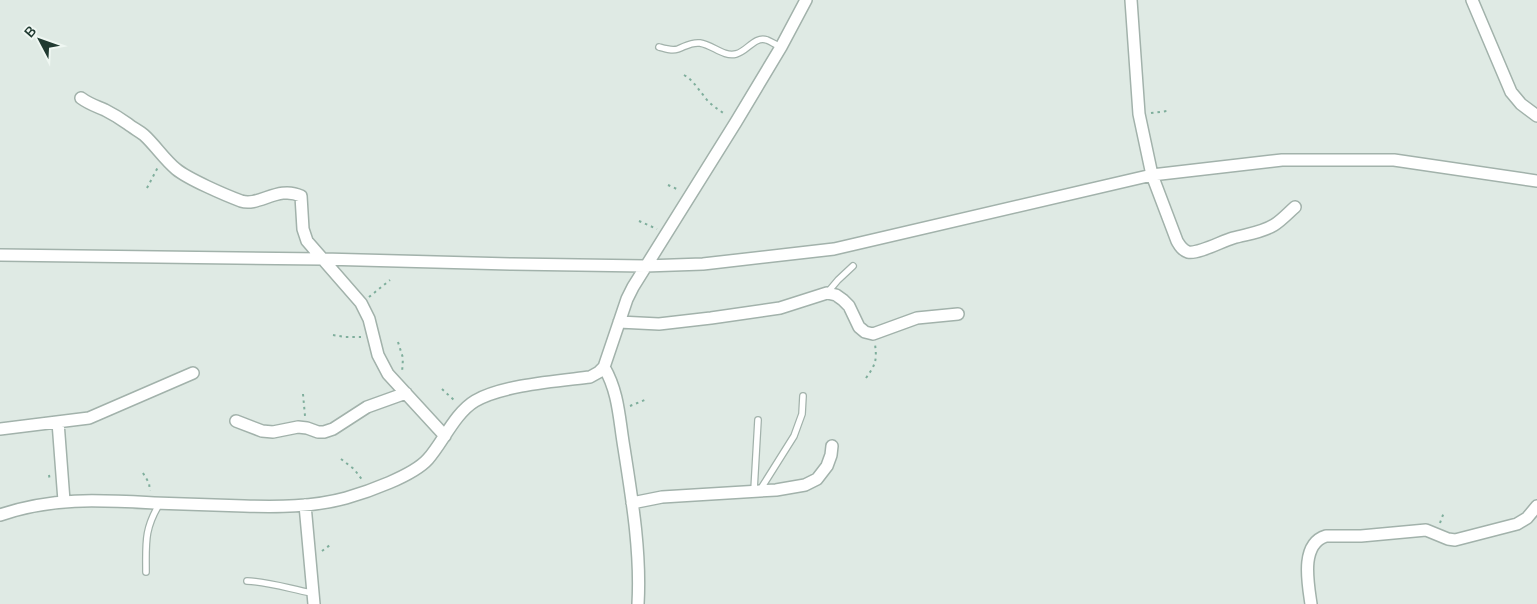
<svg xmlns="http://www.w3.org/2000/svg" width="1537" height="604" viewBox="0 0 1537 604" font-family="'Nunito Sans',sans-serif">
<style>
.lines{fill:none;stroke-linecap:round;stroke-linejoin:round}
.lane-casing{stroke:#a2b2ab;stroke-width:8}
.street-casing{stroke:#a2b2ab;stroke-width:14}
.path{stroke:#7fae9c;stroke-width:2;stroke-dasharray:2.5 4;stroke-linecap:butt}
.lane{stroke:#fff;stroke-width:5.5}
.street{stroke:#fff;stroke-width:11}
</style>
<rect width="100%" height="100%" fill="#dfeae4"/>
<g class="lines">
<defs>
<path id="lane" d="M659,47C666,49 672,51 678,49C686,46 691,42 700,43C713,45 723,57 736,54C748,51 754,36 767,40C772,42 776,45 781,47
M827,293L838,280L853,266
M754,490L758,420
M760,490L794,436L802,414L803,396
M146,572C146,543 144,529 160,503
M247,581C270,582 290,589 312,593"/>
<path id="street" d="M1131,0L1139,114L1152,175L1177,241C1180,246 1182,250 1188,252C1199,254 1222,241 1233,238C1247,234 1261,233 1274,225C1282,220 1288,213 1295,207
M1472,0L1511,92L1521,104L1537,116
M81,98C89,104 96,106 105,110C113,114 121,119 128,124C133,128 139,131 144,135C155,145 164,159 176,169C188,179 225,195 241,201C259,207 278,185 301,196L303,229L307,241L361,303L369,319L378,355L388,374L445,436
M0,255L323,259L512,264L645,266L703,264L834,249L1152,175L1282,160H1394L1537,181
M619,322L659,324L711,318L780,308L827,293L836,295L843,300L849,306L859,327L865,332L873,334L917,318L958,314
M604,367C619,393 619,419 624,448C632,499 641,552 638,604
M236,421L262,431L273,432L298,427L307,428L318,432H324L333,429L367,407L406,393
M58,422L64,501
M0,429L89,418L193,373
M632,503L662,497L776,490L805,485L817,479L827,466L831,455L832,446
M305,505L314,604
M0,515C53,497 99,500 154,503C184,504 214,505 244,506C278,507 313,507 346,498C367,492 413,476 428,459C443,442 455,413 475,401C502,385 558,381 590,377L599,372L604,367L627,299L633,287L736,122L781,47L806,0
M1311,604C1308,583 1300,544 1326,536H1361L1426,530L1448,539L1455,540L1517,524L1527,518L1537,506"/>
</defs>
<use href="#lane" class="lane-casing"/>
<use href="#street" class="street-casing"/>
<path class="path" d="M684,75C694,81 697,88 704,96C709,104 718,109 726,115
M1151,113L1167,111
M668,185L679,190
M147,188L158,167
M639,221L657,229
M369,297L390,280
M333,335L345,337H361
M398,342L403,358L402,373
M866,378C876,364 877,360 875,344
M442,389L456,402
M303,394L305,416
M630,406L647,399
M341,459L354,469L363,481
M143,473L149,483L150,491
M49,475L50,481
M1440,523L1444,512
M322,551L330,545"/>
<use href="#lane" class="lane"/>
<use href="#street" class="street"/>
</g>
<g transform="translate(40 40) rotate(311)" stroke="#eff7f2" stroke-width="4" paint-order="stroke">
<path d="M0-4L9 19L0 12L-9 19Z" fill="#203a31"/>
<text y="-8" font-size="14" font-weight="bold" text-anchor="middle" fill="#203a31">B</text>
</g>
</svg>
